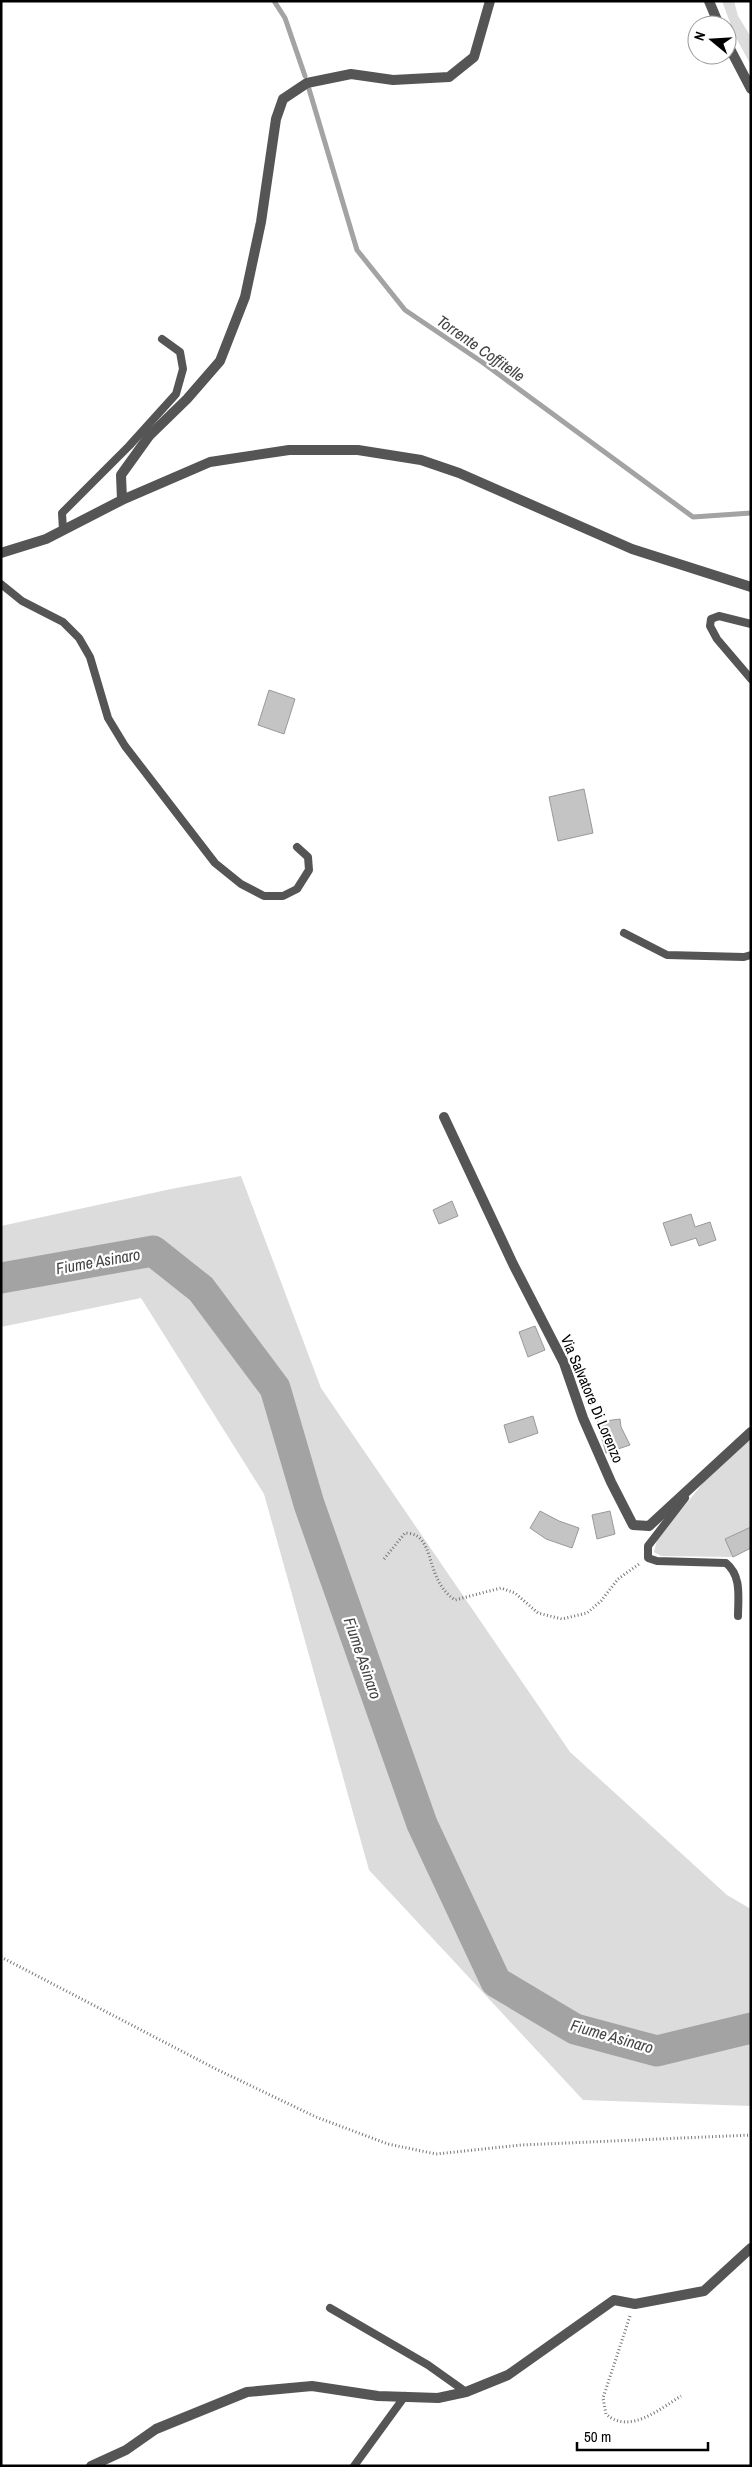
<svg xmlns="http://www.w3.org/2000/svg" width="752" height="2467" viewBox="0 0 752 2467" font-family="'Archivo Narrow',sans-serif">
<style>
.green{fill:#dcdcdc}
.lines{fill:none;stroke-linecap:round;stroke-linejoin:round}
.stream{stroke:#a3a3a3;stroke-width:5}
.river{stroke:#a3a3a3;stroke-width:31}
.building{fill:#c4c4c4;stroke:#999}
.path{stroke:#777;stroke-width:3;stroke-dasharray:1 2.5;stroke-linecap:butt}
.service{stroke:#555;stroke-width:8}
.minor{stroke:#555;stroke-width:10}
.tertiary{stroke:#555;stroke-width:10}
.labels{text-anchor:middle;stroke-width:4.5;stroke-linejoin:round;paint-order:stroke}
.street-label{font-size:15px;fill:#000;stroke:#fff}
.water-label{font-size:16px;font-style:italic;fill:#444;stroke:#fff}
</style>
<rect width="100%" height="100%" fill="#fff"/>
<path class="green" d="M722,1H734L738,16L751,37V65L735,36Z
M241,1176L321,1388L570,1752L727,1895L751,1909V2106L583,2100L369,1870L264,1494L141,1298L1,1327V1226L171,1189Z
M751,1437V1527L725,1539L733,1557L661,1556L654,1552L657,1540L707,1478Z"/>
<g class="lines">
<path class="stream" d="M274,1L285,18L305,76
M309,89L357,250L405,310L482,362L693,517L751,513"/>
<path class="river" d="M1,1278L153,1251L201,1289L275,1388L309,1504L422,1824L496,1982L575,2029L657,2051L751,2028"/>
</g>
<path class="building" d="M269,690L295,699L284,734L258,725Z
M584,789L593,833L558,841L549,797Z
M452,1201L458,1216L439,1224L433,1210Z
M691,1214L695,1227L710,1222L716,1240L699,1246L696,1238L671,1246L663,1223Z
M535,1326L545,1350L528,1357L519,1332Z
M533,1416L538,1433L509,1443L504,1425Z
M620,1419L621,1427L630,1445L606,1453L597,1422Z
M540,1511L559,1521L579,1528L572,1548L546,1539L530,1528Z
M610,1511L615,1534L597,1539L592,1515Z
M751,1527V1548L733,1557L725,1539Z"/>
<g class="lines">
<path class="path" d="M384,1559L405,1533C409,1533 414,1534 417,1536C434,1547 428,1582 455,1600L501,1588L515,1593L538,1613L562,1619L587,1613L601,1601L618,1579L639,1564
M1,1957L216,2069L316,2117L388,2144L436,2154L521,2145L751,2135
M630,2316L603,2398L606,2414C629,2435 660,2409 681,2396"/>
<path class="service" d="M63,530L62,513L129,446L176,394L183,369L180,352L162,339
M1,584L22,601L63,622L79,638L90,657L108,718L125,746L215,863L241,884L264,896H283L297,889L309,870L308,857L297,847
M751,624L719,616L711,619L710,626L717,639L751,679
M624,933L667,955L744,957L751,955
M685,1498L648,1546V1558L657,1561L726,1563C742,1576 738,1597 738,1616
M330,2308L428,2365L466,2392
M354,2466L405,2396"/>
<path class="minor" d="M122,500L121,475L149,436L187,399L220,361L245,297L261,222L276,119L283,99L307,83L351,74L393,80L449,77L474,57L490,1
M1,553L46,539L122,500L210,462L289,450H358L421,460L459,473L632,549L751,587
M444,1117L513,1264L564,1363L583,1418L611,1482L633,1525L649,1526L751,1432
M91,2466L126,2450L156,2429L247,2392L312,2386L378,2396L438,2398L466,2392L508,2375L614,2300L635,2304L704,2291L751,2248"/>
<path class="tertiary" d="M709,1L719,25
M727,43L751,89"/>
</g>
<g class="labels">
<g class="street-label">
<text transform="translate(592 1399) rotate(67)" y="5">Via Salvatore Di Lorenzo</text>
</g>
<g class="water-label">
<text transform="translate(481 348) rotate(35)" y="6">Torrente Coffitelle</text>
<text transform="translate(98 1261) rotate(-10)" y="6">Fiume Asinaro</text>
<text transform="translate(363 1658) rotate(71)" y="6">Fiume Asinaro</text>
<text transform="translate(612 2036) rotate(16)" y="6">Fiume Asinaro</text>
</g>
</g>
<rect width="752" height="2467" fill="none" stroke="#000000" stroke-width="5"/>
<g transform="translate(712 40) rotate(288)"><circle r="24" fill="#ffffff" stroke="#999999"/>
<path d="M0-4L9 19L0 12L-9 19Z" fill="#000000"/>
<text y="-8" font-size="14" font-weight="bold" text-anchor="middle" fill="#000000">N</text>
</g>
<path d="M577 2442v8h131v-8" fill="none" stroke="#000000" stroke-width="2.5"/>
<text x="584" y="2442" font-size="15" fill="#000000" stroke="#ffffff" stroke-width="4" paint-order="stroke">50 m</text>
</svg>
